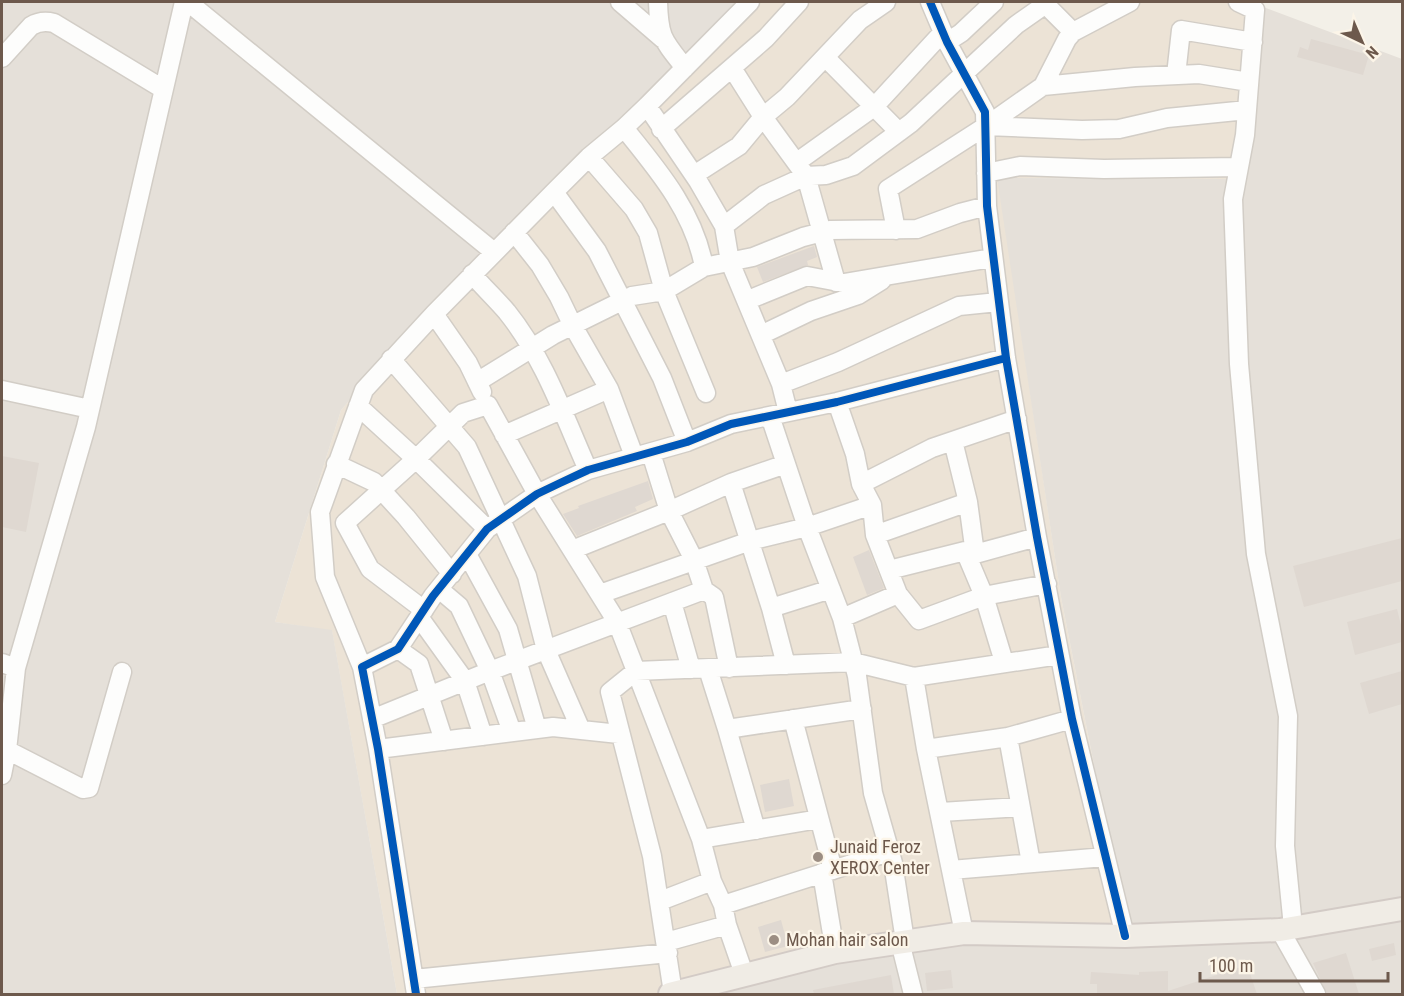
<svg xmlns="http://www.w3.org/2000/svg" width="1404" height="996" viewBox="0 0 1404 996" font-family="'Roboto Condensed',sans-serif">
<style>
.residential{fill:#ece3d6}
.industrial{fill:#e5e0d9}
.building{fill:#dfd8d1}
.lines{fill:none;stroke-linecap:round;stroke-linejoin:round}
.minor-casing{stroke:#d2cdc6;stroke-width:21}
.major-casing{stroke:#d3cbc6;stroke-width:26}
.minor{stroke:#fdfdfc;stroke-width:18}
.major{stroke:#f0ece5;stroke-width:22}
.cycleway-casing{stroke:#fcf5e8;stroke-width:11}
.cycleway{stroke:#0057b8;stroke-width:8}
.poi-dot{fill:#9c8e83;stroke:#fcf5e8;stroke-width:2}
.labels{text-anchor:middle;stroke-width:4.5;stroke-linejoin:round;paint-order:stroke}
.poi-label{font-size:18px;fill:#6d594c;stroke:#fcf5e8;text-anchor:start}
</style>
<rect width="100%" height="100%" fill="#f3f0e8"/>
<path class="residential" d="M744,2H1251L1263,7L1233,179L998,178L1061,597L1129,943L708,994H397L332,631L275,622L341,410L416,325Z"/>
<path class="industrial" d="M2,2H744L416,325L341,410L275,622L332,630L397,994H2Z
M1263,7L1402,59V994H708L764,973L965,939L1129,943L1061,597L997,178L1233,179Z"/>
<path class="building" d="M1311,39L1369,55L1363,75L1297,57L1300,47L1308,50Z
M814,246L817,257L807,261L808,265L763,282L757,267Z
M2,456L39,463L26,532L2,527Z
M648,481L653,499L635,507L637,511L577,536L563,514L579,508L578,506Z
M1402,538V581L1304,607L1293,566Z
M869,550L884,588L867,595L853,557Z
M1397,609L1402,629V642L1355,655L1347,622Z
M1402,671V704L1369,714L1360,683Z
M789,779L794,806L765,812L760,785Z
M781,920L788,946L765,952L758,927Z
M1394,943L1396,955L1372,961L1369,949Z
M1346,953L1359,994H1327L1313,963Z
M1247,965L1257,994H1097V984H1090L1091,972L1139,975V972L1168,971V991Z
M951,970L953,988L927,991L925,973Z
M891,975L894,994H814L813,990Z"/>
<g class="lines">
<defs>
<path id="minor" d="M188,2L494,252
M620,2L663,39
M658,2C659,38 663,40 685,68
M930,2L947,42L985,112L987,206L1006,358L1037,537L1072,719L1125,936
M1043,2L1073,32
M1238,2L1255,10L1245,135L1233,199L1239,364L1256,554L1288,716L1285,846L1293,927
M947,42L961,33L994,2
M825,57L899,132
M2,58L31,26C39,21 46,21 54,23L163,89
M732,68L763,117L806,176L836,282
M1176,75L1181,30L1253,42
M1043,86L1067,39L1073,32L1130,2
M647,106L698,181L724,226L730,262L781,384L788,412
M986,126L1082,130L1119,129L1167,118L1247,110
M624,128C658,170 694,212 704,267
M661,129L766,38L799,2
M589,157L634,209L648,233L664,291L706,393
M797,162L874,107L943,32
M986,173L1020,166L1104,169L1239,167
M694,175L739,146L763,117L787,97L860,20L886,2
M554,192L597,251L662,378L687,442
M724,226L764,195L806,176L826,175L853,166L911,123L1016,25L1046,4
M896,230L888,189L986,126L1043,86L1135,77L1199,74L1249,82
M514,232L540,265L559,297L573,326L609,389L634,456
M472,274C483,287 496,299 507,312C544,358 564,416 588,470
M748,300L807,276L844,283L992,258
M434,314L554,192L589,157L624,128L647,106L750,2
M761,335L811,311L858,295L882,280
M391,359L467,447L527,576L546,650L581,730
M477,382L553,335L632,296L664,291L704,267L753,257L803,237L830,230L917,229L960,213L987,206
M781,384L838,362L959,306L998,302
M2,390L90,409
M837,402L855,454L861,484
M358,406L416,459L487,529
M770,416L807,527L842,618L857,676L873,793L893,863L905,941
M1017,419L932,448L861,484L872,505L875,535L898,594L919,620L984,596L1047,584
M504,435L609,389
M953,441L968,502L975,554
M336,464L374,482L406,517L452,574
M731,483L771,608L786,665
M875,535L968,502
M572,550L669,511L731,483L786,464
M965,551L984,596L1004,662
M467,554L508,629L537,729
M889,570L965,551L975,554L1037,537
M439,589L459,606L490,671L512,732
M704,590L714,597L729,668
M600,594L750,541L807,527L872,505
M672,602L691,669
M771,608L831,589
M424,610L370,569L345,523L416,459L463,413L488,405L537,494L617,622L701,839L712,881L723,905L727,925L744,974
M419,617L465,681L483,736
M842,618L898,594
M398,649L419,664L444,741
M2,663L16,668L7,750L2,775
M362,667L325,577L320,512L364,390L434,314L468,363L482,392
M16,668L86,427L184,2
M708,669L727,729
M914,677L926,749L964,933
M372,719L490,671L704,590L694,560L669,511L651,453
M793,719L833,870
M1008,737L1031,863
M378,749L553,727L619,734
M926,749L1008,737L1072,719
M7,750L83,789L89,788L122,672
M941,812L1020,807
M756,830L727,729L862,709
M701,839L819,819
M951,870L1105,857
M822,873L835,952
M660,901L712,881
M723,905L889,852
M1280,930L1316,994
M666,942L727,925
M900,942L913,994
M414,979L668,953
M673,993L652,856L610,692L636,671L853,662L914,677L1059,655
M416,994L378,749L362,667L398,649L433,596L487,529L537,494L560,483L588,470L687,442L731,424L837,402L1006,358"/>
<path id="major" d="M670,994L835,952L964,933L1125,936L1280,930L1402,909"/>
</defs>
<use href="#minor" class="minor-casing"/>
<use href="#major" class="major-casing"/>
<use href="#minor" class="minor"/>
<use href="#major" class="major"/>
<defs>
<path id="cycleway" d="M930,2L947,42L985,112L987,206L1006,358L1037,537L1072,719L1125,936
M416,994L378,749L362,667L398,649L433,596L487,529L537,494L560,483L588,470L687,442L731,424L837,402L1006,358"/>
</defs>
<use href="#cycleway" class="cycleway-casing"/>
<use href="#cycleway" class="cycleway"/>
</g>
<g class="poi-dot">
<circle cx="818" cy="857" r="6"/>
<circle cx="774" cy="940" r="6"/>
</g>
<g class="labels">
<g class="poi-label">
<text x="830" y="853">Junaid Feroz<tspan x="830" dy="21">XEROX Center</tspan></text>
<text x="786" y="946">Mohan hair salon</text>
</g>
</g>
<rect width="1404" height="996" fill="none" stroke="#6d594c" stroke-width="6"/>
<g transform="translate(1362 42) rotate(136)" stroke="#fcf5e8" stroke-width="4.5" paint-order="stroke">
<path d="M0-4.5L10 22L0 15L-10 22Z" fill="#6d594c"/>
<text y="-9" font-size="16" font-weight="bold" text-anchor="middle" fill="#6d594c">N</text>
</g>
<path d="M1200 972v9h188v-9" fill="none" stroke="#6d594c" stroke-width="3"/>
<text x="1209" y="972" font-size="18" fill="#6d594c" stroke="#fcf5e8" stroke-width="4.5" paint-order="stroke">100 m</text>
</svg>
